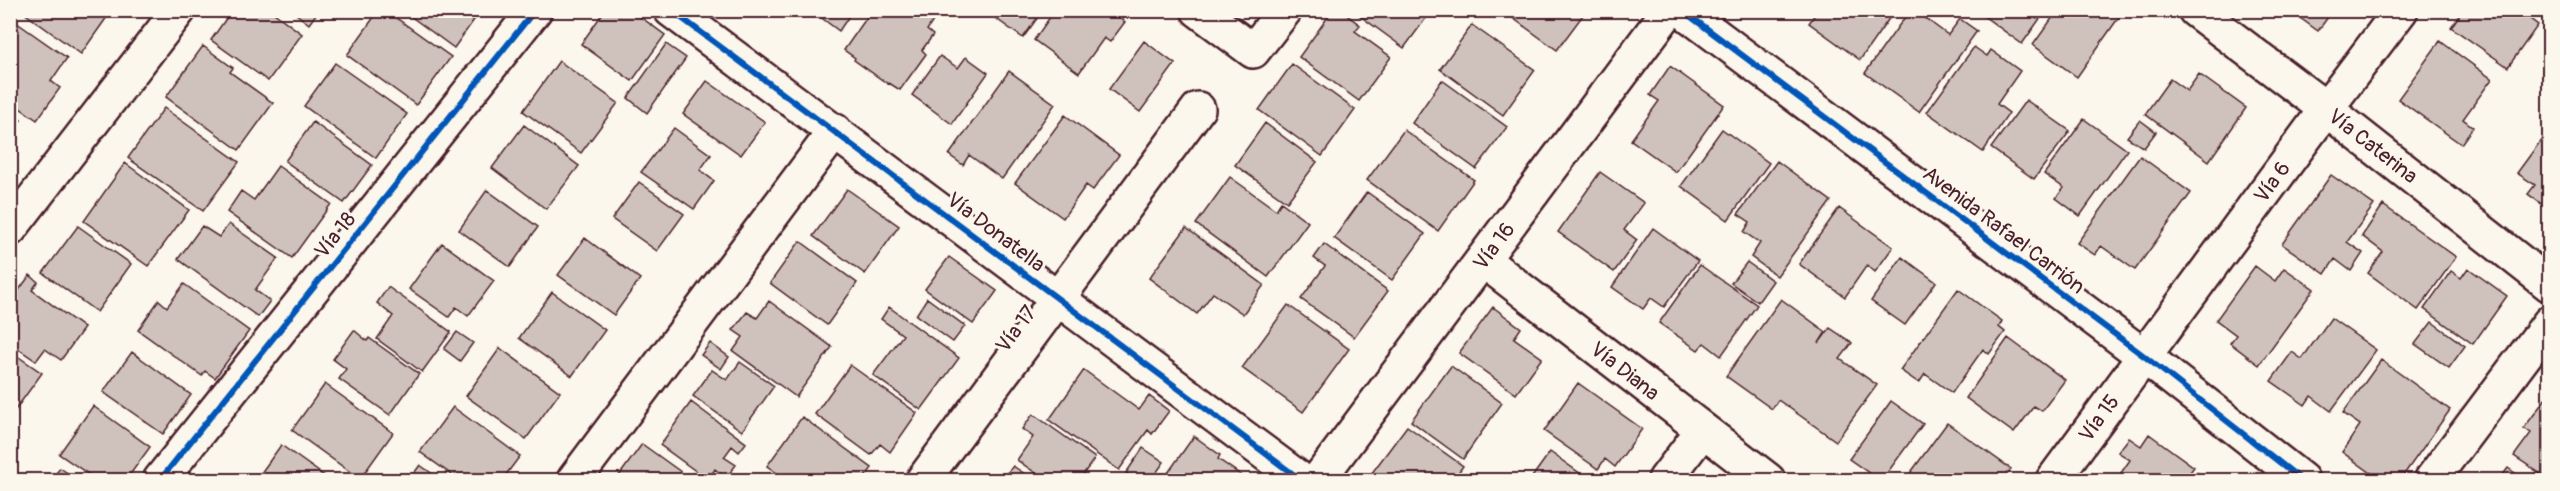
<svg xmlns="http://www.w3.org/2000/svg" width="2560" height="491" viewBox="0 0 2560 491" font-family="Pangolin,sans-serif">
<style>
.building{fill:#cfc2bc;stroke:#4a1f2b;stroke-width:1.5}
.lines{fill:none;stroke-linecap:round;stroke-linejoin:round}
.minor-casing{stroke:#4a1f2b;stroke-width:38}
.minor{stroke:#fbf7ec;stroke-width:33}
.cycleway-casing{stroke:#fbf7ec;stroke-width:10}
.cycleway{stroke:#0057b8;stroke-width:6}
.labels{text-anchor:middle;stroke-width:6;stroke-linejoin:round;paint-order:stroke}
.street-label{font-size:21px;fill:#4a1f2b;stroke:#fbf7ec}
</style>
<rect width="100%" height="100%" fill="#fbf7ec"/>
<filter id="ink" filterUnits="userSpaceOnUse"><feTurbulence type="fractalNoise" baseFrequency=".0167" numOctaves="2"/><feDisplacementMap in="SourceGraphic" scale="12" xChannelSelector="R" yChannelSelector="G"/><feConvolveMatrix kernelMatrix="1 2 1 2 8 2 1 2 1" color-interpolation-filters="sRGB"/></filter>
<g filter="url(#ink)">
<path class="building" d="M20,10H112L81,54Z
M232,10H270L302,34L268,81L211,40Z
M291,10H319L309,24Z
M379,10H385L451,57L416,105L347,55Z
M402,10H481L454,48Z
M605,10H613L620,15L624,10H631L665,35L632,81L581,44Z
M789,10H803L799,17Z
M811,10H853L839,31Z
M872,10L939,12L927,30L933,35L922,50L926,54L900,90L889,83L888,84L854,60L855,58L844,50Z
M984,10H1043L1023,38Z
M1055,10H1109L1125,22L1110,42L1104,38L1079,73L1034,40Z
M1333,10H1340L1360,25L1355,31L1391,57L1359,101L1299,57Z
M1352,10H1432L1404,48Z
M1513,10H1576L1583,15L1557,50L1510,16Z
M1818,10H1895L1860,60L1809,23Z
M1910,10H1914L1948,35L1960,19L1977,31L1919,112L1865,73Z
M1984,10H2046L2022,44L1981,14Z
M2058,10H2124L2077,77L2033,45Z
M2289,10H2333L2318,31Z
M2463,10H2518L2538,25L2508,67L2451,27Z
M10,18L67,58L51,81L60,88L37,120L10,101Z
M1472,25L1535,70L1503,115L1440,69Z
M1144,41L1175,64L1140,112L1109,89Z
M2440,41L2492,79L2463,119L2473,127L2461,144L2398,99Z
M666,44L686,58L647,113L628,98Z
M203,46L233,68L230,72L273,103L239,150L166,97Z
M1974,47L1987,56L1991,50L2020,71L1997,104L2009,113L1983,152L1927,112Z
M940,56L958,68L966,57L988,73L952,124L912,95Z
M559,61L618,103L581,153L523,111Z
M335,63L407,114L376,158L304,106Z
M1292,64L1355,110L1322,156L1259,110Z
M1670,66L1724,105L1676,172L1631,140L1659,101L1650,95Z
M1009,71L1055,104L1002,179L969,155L963,165L949,155Z
M2199,74L2246,108L2209,161L2145,114L2170,79L2187,91Z
M1442,80L1507,127L1476,169L1412,123Z
M707,81L765,122L741,155L683,114Z
M2026,100L2070,131L2034,179L1991,148Z
M164,108L239,162L203,211L128,158Z
M10,113L21,120L10,135Z
M1065,115L1119,155L1093,190L1086,185L1063,218L1015,183Z
M2084,119L2127,150L2080,216L2056,198L2064,188L2044,174Z
M2140,120L2156,132L2144,148L2127,137Z
M313,122L372,165L344,203L285,161Z
M1265,123L1317,162L1287,202L1235,165Z
M524,125L579,166L546,209L492,168Z
M674,128L711,155L700,170L714,181L694,209L641,172Z
M2550,128V210L2528,194L2535,185L2517,173Z
M1722,129L1769,163L1728,220L1681,186Z
M1404,130L1474,180L1438,231L1367,180Z
M2140,156L2191,193L2135,270L2101,246L2095,255L2077,243Z
M1777,161L1831,201L1777,276L1751,257L1760,243L1744,232L1750,222L1738,214Z
M125,163L189,210L148,266L84,221Z
M278,166L331,204L292,258L227,212L241,191L254,200Z
M1600,172L1644,203L1624,230L1637,240L1614,272L1558,232Z
M2331,175L2374,205L2347,242L2363,253L2351,271L2335,259L2325,274L2282,244Z
M1230,177L1276,210L1281,202L1308,222L1268,277L1196,224Z
M639,182L684,214L657,251L612,219Z
M847,189L899,226L865,274L813,236Z
M487,190L538,227L510,267L459,230Z
M1367,192L1425,234L1392,280L1334,238Z
M2383,205L2456,257L2418,310L2368,273L2383,252L2362,236Z
M1839,208L1893,247L1875,272L1867,265L1845,297L1799,264Z
M229,224L278,258L255,290L270,301L258,317L178,259L202,226L219,237Z
M78,226L131,264L97,312L43,273Z
M1186,228L1264,285L1243,314L1213,293L1197,314L1149,278Z
M1653,228L1698,261L1664,307L1651,298L1643,309L1612,287Z
M585,238L640,279L614,315L558,275Z
M800,241L857,283L827,325L770,283Z
M442,243L494,281L468,316L456,307L449,317L409,289Z
M1324,244L1388,291L1354,337L1301,299L1325,266L1314,258Z
M949,257L997,291L973,324L925,289Z
M1902,257L1936,282L1905,325L1871,301Z
M1747,262L1773,281L1758,302L1731,283Z
M1700,265L1757,305L1721,356L1704,343L1698,350L1659,323Z
M2255,266L2275,281L2284,268L2314,289L2259,365L2230,343L2236,335L2216,320Z
M2468,268L2507,296L2473,344L2424,309L2451,271L2461,278Z
M30,275L38,282L32,290L84,328L61,360L45,349L36,361L10,343V302Z
M184,284L249,331L215,378L205,371L202,376L138,330L159,300L167,307Z
M388,287L451,332L422,372L377,339L393,316L377,303Z
M1958,289L2002,321L1999,327L2005,332L1989,354L1983,349L1952,393L1925,374L1919,383L1900,370Z
M552,292L605,330L572,376L519,338Z
M927,298L965,326L953,342L916,315Z
M1781,299L1826,332L1819,343L1830,328L1852,343L1840,359L1877,385L1836,441L1778,400L1772,409L1726,376Z
M769,301L832,347L796,397L733,351L743,337L733,330L747,312L757,318Z
M1288,305L1349,349L1303,412L1242,368Z
M889,307L959,358L921,410L873,375L903,335L881,319Z
M1493,307L1521,328L1514,338L1542,358L1516,394L1459,353Z
M2331,318L2376,350L2331,411L2311,396L2305,405L2271,381L2292,352L2302,359Z
M2432,322L2465,346L2449,368L2415,344Z
M354,330L367,341L369,338L419,374L390,415L339,379L346,369L333,359Z
M457,332L473,343L460,361L444,349Z
M2008,338L2065,380L2042,411L2034,406L2014,433L1966,398Z
M710,343L729,357L721,369L701,355Z
M500,348L560,392L526,439L466,396Z
M10,351L42,373L13,413L10,411Z
M132,352L191,395L163,434L103,392Z
M2381,360L2450,410L2400,480H2381L2342,452L2360,425L2343,413Z
M740,362L774,386L742,431L693,396L712,370L727,380Z
M850,365L917,413L890,452L880,444L871,455L815,414Z
M1451,366L1502,403L1463,459L1411,421Z
M1084,370L1139,410L1149,396L1169,411L1152,434L1148,430L1119,470L1049,420Z
M1578,383L1642,429L1615,467L1605,459L1598,469L1544,431Z
M325,384L393,433L360,479L292,430Z
M2546,398L2550,400V480L2514,456L2531,433L2524,428Z
M1891,401L1923,424L1882,480H1879L1849,459Z
M691,402L746,443L739,452L732,446L724,457L736,465L726,478L715,469L708,480L660,445Z
M93,406L150,447L126,480H97L59,454Z
M453,407L520,456L502,480H459L420,452Z
M1033,414L1095,458L1079,480H1046L1017,460L1033,437L1022,429Z
M802,417L872,468L863,480H787L767,466Z
M1947,423L2011,469L2003,480L1906,479Z
M1407,426L1463,466L1453,480H1380L1371,474Z
M2149,434L2194,467L2184,480H2116L2130,460L2118,452L2129,438L2141,446Z
M1194,436L1220,455L1218,459L1248,480H1163Z
M642,444L692,480H616Z
M281,445L330,480H256Z
M1143,448L1164,462L1151,480H1137L1126,473Z
M1550,452L1588,479V480H1530Z
M420,465L441,480H409Z
M1013,466L1034,480H1002Z
M60,468L78,480H51Z
M2508,468L2525,480H2499Z
M2196,472L2208,480H2190Z"/>
<g class="lines">
<defs>
<path id="minor" d="M671,10L1301,480
M1198,10L1253,51L1285,10
M1682,10L2144,356L2302,480
M2195,10L2326,109L2550,285
M10,229L179,10
M1483,260L1768,480
M2432,479L2550,322
M160,480L535,10
M574,480L835,131
M923,480L1198,109
M1318,480L1669,10
M1665,480L1702,431
M2053,480L2326,109L2401,10"/>
</defs>
<use href="#minor" class="minor-casing"/>
<use href="#minor" class="minor"/>
<defs>
<path id="cycleway" d="M671,10L1301,480
M1682,10L2144,356L2302,480
M160,480L535,10"/>
</defs>
<use href="#cycleway" class="cycleway-casing"/>
<use href="#cycleway" class="cycleway"/>
</g>
</g>
<g class="labels">
<g class="street-label">
<text transform="translate(2373 146) rotate(38)" y="7">Vía Caterina</text>
<text transform="translate(2272 182) rotate(-54)" y="7">Vía 6</text>
<text transform="translate(2004 230) rotate(37)" y="7">Avenida Rafael Carrión</text>
<text transform="translate(996 232) rotate(37)" y="7">Vía Donatella</text>
<text transform="translate(335 235) rotate(-51)" y="7">Vía 18</text>
<text transform="translate(1494 246) rotate(-53)" y="7">Vía 16</text>
<text transform="translate(1016 329) rotate(-53)" y="7">Vía 17</text>
<text transform="translate(1625 371) rotate(38)" y="7">Vía Diana</text>
<text transform="translate(2099 418) rotate(-54)" y="7">Vía 15</text>
</g>
</g>
<rect width="2560" height="491" fill="none" stroke="#fbf7ec" stroke-width="36"/>
<rect x="18" y="18" width="2524" height="455" fill="none" stroke="#4a1f2b" stroke-width="2" filter="url(#ink)"/>
</svg>
